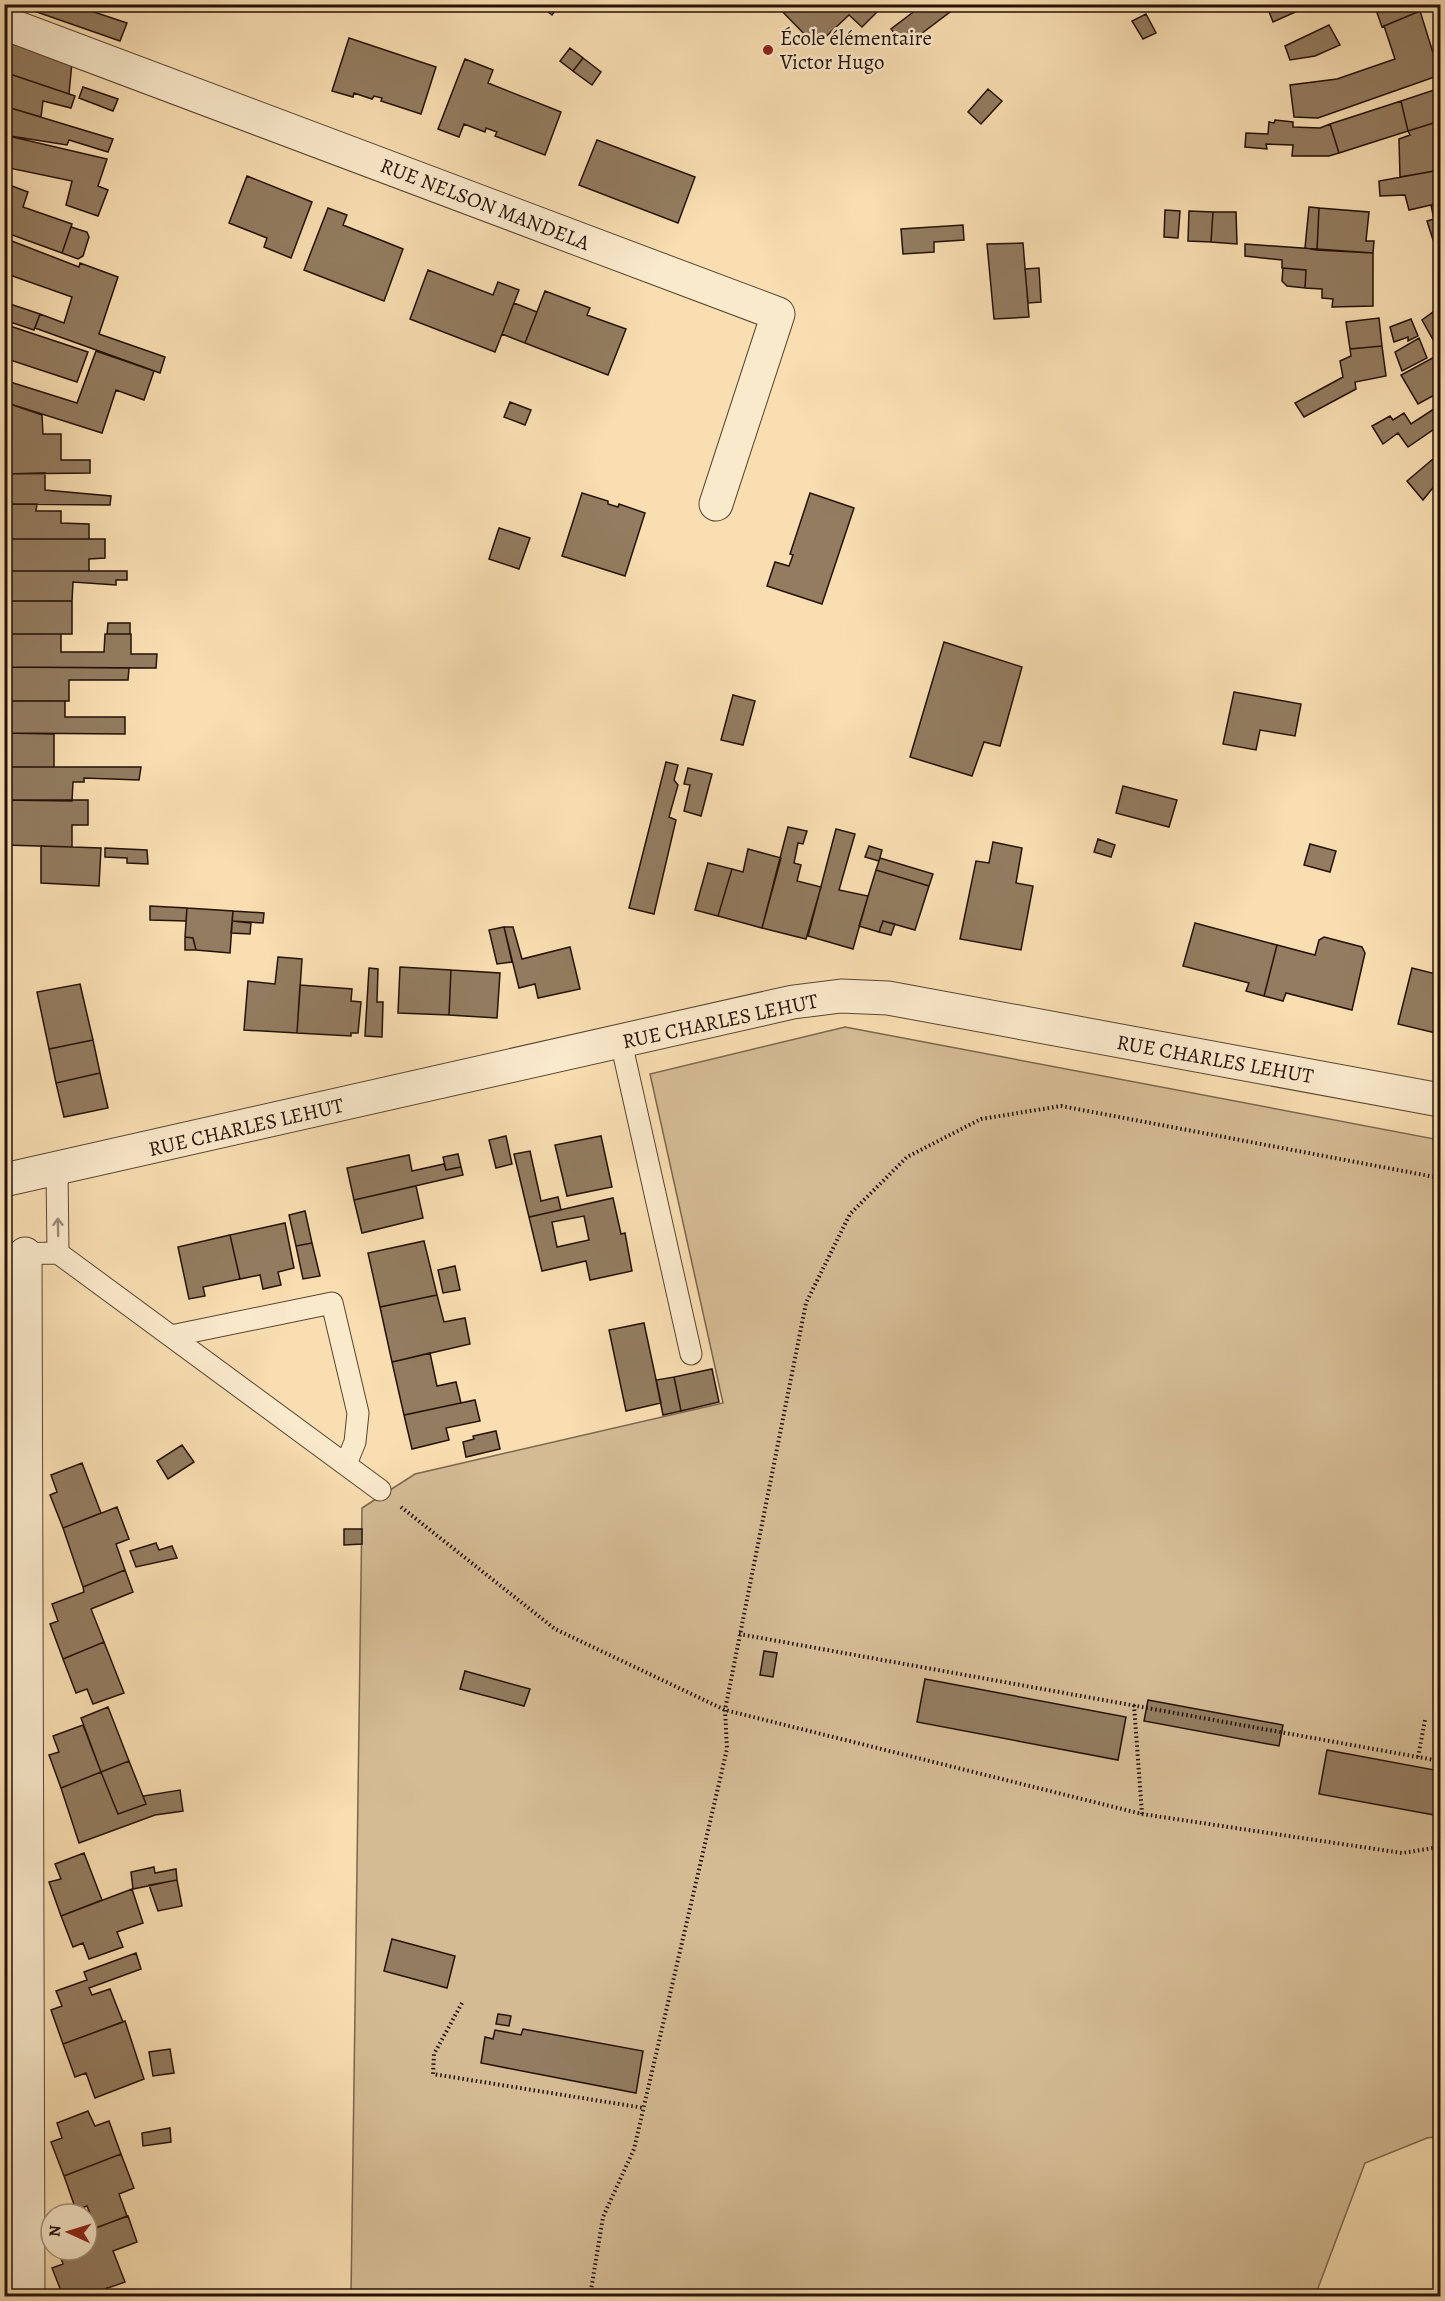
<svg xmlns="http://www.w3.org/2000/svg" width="1445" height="2301" viewBox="0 0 1445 2301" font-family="Alegreya,serif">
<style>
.green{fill:#d4bb94;stroke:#7c664e;stroke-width:1.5}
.building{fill:#937c60;stroke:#251108;stroke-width:1.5;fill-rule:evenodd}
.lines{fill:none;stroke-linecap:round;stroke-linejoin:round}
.service-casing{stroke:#5a4432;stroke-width:23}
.minor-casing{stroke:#5a4432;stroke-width:35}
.tertiary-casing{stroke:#5a4432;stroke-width:35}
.path{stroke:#251108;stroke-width:4;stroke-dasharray:1.5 3;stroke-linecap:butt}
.service{stroke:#faeacc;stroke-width:21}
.minor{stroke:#faeacc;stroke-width:33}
.tertiary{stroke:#faeacc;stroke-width:33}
.oneway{stroke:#9a8874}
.poi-dot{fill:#8f2418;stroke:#faeacc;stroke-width:2}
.labels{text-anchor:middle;stroke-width:5;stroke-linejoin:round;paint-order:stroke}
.poi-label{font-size:21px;fill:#251108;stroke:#faeacc;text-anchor:start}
.street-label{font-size:21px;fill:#251108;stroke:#faeacc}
</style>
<rect width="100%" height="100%" fill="#f8deb1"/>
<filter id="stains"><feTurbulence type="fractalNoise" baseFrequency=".00333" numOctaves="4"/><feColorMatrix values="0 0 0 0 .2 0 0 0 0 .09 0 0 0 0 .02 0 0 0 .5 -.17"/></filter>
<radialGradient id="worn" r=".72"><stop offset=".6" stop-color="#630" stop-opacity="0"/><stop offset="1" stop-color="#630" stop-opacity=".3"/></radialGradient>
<path class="green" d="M845,1027L1440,1140V2136L1427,2138L1365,2163L1315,2296H351L362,1508L415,1474L723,1403L650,1074Z"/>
<path class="building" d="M14,4H70L127,23L120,41Z
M87,4H108L105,10Z
M538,4H560L552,15Z
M775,4H885L862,27L849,15L816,46Z
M924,4H951L954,9L905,46L891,29Z
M1266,4H1300L1302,9L1273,22Z
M1374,4H1418L1420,11L1382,27Z
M1420,11L1440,75L1318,118L1294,117L1290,85L1337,79L1395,59L1384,26Z
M1146,14L1156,33L1143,39L1132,21Z
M1329,25L1340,45L1315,56L1290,60L1285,46Z
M349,38L436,67L421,114L381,101L382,98L374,96L372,99L354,93L353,97L332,91Z
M4,39L72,62L69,94L4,72Z
M570,48L583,58L573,71L560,61Z
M583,58L601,72L592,85L573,71Z
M465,59L493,70L488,83L561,112L545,155L495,136L497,132L486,128L485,132L464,124L459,137L438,129Z
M4,72L75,96L71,108L43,101L41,117L4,106Z
M83,87L118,99L113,111L79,98Z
M1440,88V121L1408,131L1401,101Z
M988,89L1002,101L981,124L968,112Z
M1401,101L1408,131L1339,153L1330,124Z
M4,106L113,139L108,152L69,140L67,145L4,135Z
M1275,120L1293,122V127L1320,128L1330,124L1339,153L1329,156H1292L1293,145L1266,144L1267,149L1245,147L1246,133L1268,134L1269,122L1274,123Z
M1440,121V170L1400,177L1399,139L1410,135L1408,131Z
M4,135L107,159L98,186L108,190L98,216L66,205L72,181L4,167Z
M597,140L695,177L678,223L579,185Z
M1440,170V203L1409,210L1405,195L1380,196L1379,181Z
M247,176L312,202L291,258L264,247L267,238L229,223Z
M4,183L28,192L23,207L72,224L62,253L4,232Z
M1440,203V239H1438L1431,205Z
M1309,207L1319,208L1317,250L1305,248Z
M328,208L347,215L343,225L403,249L384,301L304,270Z
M1319,208L1369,212L1366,241H1374L1373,253L1317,250Z
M1165,210L1180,211L1178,238L1164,237Z
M1189,211L1213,212L1211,242L1188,241Z
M1213,212H1236L1237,244L1211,242Z
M1434,219L1438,239L1433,240L1427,221Z
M963,225L964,240L934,242V252L903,254L901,229Z
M71,227L87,232L89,237L83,256L78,259L62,253Z
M4,238L79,267L80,263L118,277L99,334L165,357L160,373L35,328L40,314L64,323L72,297L4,273Z
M1023,243L1029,317L994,319L987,244Z
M1245,244L1373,253V306L1332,307L1333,299L1322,298V289L1305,288L1306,270L1282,268V260L1245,256Z
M1039,268L1041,302L1028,303L1025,269Z
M1283,268L1306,270L1305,288L1287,286L1282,281Z
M428,270L493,295L498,282L519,290L495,352L410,319Z
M545,291L590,308L587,315L626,329L608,375L525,343Z
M4,302L40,314L34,330L4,320Z
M514,303L537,312L525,343L502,334Z
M1440,307V342L1436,345L1422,320Z
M1379,318L1382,346L1350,349L1346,322Z
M1411,319L1418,336L1408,341V337L1394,342L1390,327Z
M4,324L88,352L77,382L4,358Z
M1419,338L1427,358L1402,371L1395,352Z
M1382,346L1386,376L1355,382L1356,389L1304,417L1295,403L1343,377L1340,361L1351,356L1350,349Z
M96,351L154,371L144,400L116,390L102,433L4,402V380L77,403Z
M1440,354V392L1418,404L1401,375Z
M4,402L42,415L43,434H61V460H90V473L4,474Z
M510,402L531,410L525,425L504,417Z
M1440,405V425L1408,447L1398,433L1383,444L1372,426L1390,416L1393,420L1404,413L1411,424Z
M1440,453V479L1423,500L1407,481Z
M45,473V490L111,496L110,505L4,504V474Z
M582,493L608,501V504L618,507L619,504L645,513L625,576L562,556Z
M810,493L854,508L822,604L767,586L775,562L789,566L793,555L790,554Z
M4,504H37L36,511H61V523L89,524V539H4Z
M499,528L530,538L519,569L489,559Z
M4,539H105V558L89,559V571H4Z
M4,571H127V580H116V585L73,582L72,601H4Z
M4,601H72V634H4Z
M108,623H130V634H107Z
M4,634H61V652H104L105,634H131V654H157L156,668L4,667Z
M944,642L1022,667L1000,746L984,742L972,776L910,757Z
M4,667L129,668L128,680H69V701H4Z
M1234,692L1301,704L1295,736L1260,730L1256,750L1223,744Z
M733,695L755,701L743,745L721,740Z
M4,701H65V717H125V734L4,733Z
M4,733L54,734V767H4Z
M666,762L678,765L674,780L678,785L669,817L676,820L654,914L629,908Z
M4,767H141L139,780L84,778V782H73L72,801L4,800Z
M688,768L712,774L701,816L684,811L690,785L684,784Z
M1123,786L1177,800L1169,827L1116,813Z
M4,800H88V825H72V847L4,845Z
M788,827L807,831L803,844L798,843L794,863L801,865L797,881L821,887L806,939L762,928Z
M836,829L855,834L839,890L868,896L853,949L808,936Z
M1098,839L1115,845L1111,857L1094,852Z
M993,842L1022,848L1016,883L1033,886L1021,950L960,939L976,861L989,863Z
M1310,844L1336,851L1330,872L1304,865Z
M41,846L101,848L99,886L41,883Z
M869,846L882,850L879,861L865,857Z
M105,848L147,850L148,864L127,863V858L105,857Z
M748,849L781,858L762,928L718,916L732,869L743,872Z
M880,858L933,874L929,886L876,870Z
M708,863L732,869L718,916L695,910Z
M876,870L929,886L915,930L883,921L879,932L859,926Z
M150,906L187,908L186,921L150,920Z
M187,908L233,911L230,953L196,950L193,938L185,937Z
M233,911L264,913L263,923L232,921Z
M232,921L251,923L250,934L231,933Z
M883,921L895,924L891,935L879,932Z
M1195,923L1277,945L1264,996L1246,991L1249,983L1183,966Z
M504,927H513L522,959L570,947L580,989L538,998L535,984L519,988Z
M504,927L512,962L497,964L489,930Z
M185,937L193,938L196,950H185Z
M1324,937L1362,947L1365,953L1352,1010L1286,993L1283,1001L1264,996L1277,945L1315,955L1319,940Z
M278,957L302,959L297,1033L244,1030L248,981L275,984Z
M400,967L451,970L449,1015L398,1013Z
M369,968L378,969L377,1002H383L382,1037L365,1036Z
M1412,968L1440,975V1034L1398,1024Z
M451,970L500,973L497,1018L449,1015Z
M80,984L93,1040L49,1049L37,992Z
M300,985L352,989L351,1001L361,1002L358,1033H351V1036L297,1033Z
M93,1040L100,1073L56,1083L49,1049Z
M100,1073L108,1108L64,1117L56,1083Z
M506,1136L512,1164L496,1168L489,1140Z
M601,1136L612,1187L567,1196L555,1145Z
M530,1151L541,1201L558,1197L561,1210L529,1217L514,1154Z
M458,1154L461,1167L446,1170L443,1157Z
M409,1155L412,1171L444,1164L446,1170L461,1167L463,1175L354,1200L347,1168Z
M416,1186L423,1218L362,1233L354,1200Z
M613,1198L621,1234L625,1233L632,1271L590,1280L586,1261L542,1271L529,1217ZM584,1216L589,1240L557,1247L552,1222Z
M305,1211L312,1243L296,1246L289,1215Z
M285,1223L294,1268L278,1272L281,1285L263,1289L260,1275L240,1279L230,1235Z
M230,1235L240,1279L203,1287L205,1296L189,1299L178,1247Z
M424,1241L437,1295L380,1307L368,1253Z
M312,1243L320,1276L303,1279L296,1246Z
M455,1266L460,1290L443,1293L438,1270Z
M437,1295L444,1322L465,1318L470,1344L392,1362L380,1307Z
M644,1323L661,1403L626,1411L609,1330Z
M430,1353L437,1386L456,1382L461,1403L404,1415L392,1362Z
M712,1369L719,1402L681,1411L674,1377Z
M674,1377L681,1411L663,1415L656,1380Z
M475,1400L480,1421L446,1428L449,1440L412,1449L404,1415Z
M496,1431L500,1449L466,1457L463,1442L474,1439L473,1436Z
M182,1445L194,1462L168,1479L157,1461Z
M82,1463L101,1513L63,1528L50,1495L57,1492L51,1475Z
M117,1507L129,1539L116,1544L125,1570L83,1587L63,1528Z
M344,1529H362V1544L344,1545Z
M156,1543L159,1550L172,1546L177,1558L136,1567L130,1551Z
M125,1570L133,1592L91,1609L104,1642L63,1659L50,1624L58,1621L52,1604L84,1592L83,1587Z
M104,1642L124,1693L93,1704L87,1689L76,1693L63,1659Z
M764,1651L777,1653L773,1677L760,1675Z
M465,1671L530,1689L524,1706L460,1689Z
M925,1679L1126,1717L1118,1760L917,1722Z
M1148,1700L1283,1725L1279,1746L1144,1721Z
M108,1707L129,1761L101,1772L81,1718Z
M83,1725L101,1772L61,1788L49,1755L59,1752L53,1736Z
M1327,1750L1440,1771V1816L1319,1794Z
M129,1761L146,1804L118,1814L101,1772Z
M101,1772L118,1814L146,1804L143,1796L180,1790L183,1811L155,1815L79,1843L61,1788Z
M84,1853L102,1900L61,1916L49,1882L61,1879L55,1864Z
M154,1867L155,1873L176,1869L177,1880L133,1889L131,1872Z
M177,1880L182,1906L158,1911L149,1885Z
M132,1889L143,1923L117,1932L123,1947L89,1959L83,1943L73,1947L61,1916Z
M392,1939L455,1956L447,1988L384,1971Z
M136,1953L141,1969L89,1988L92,1995L110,1989L123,2022L63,2044L51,2010L62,2006L56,1991L87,1980L84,1972Z
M498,2014L511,2016L509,2026L496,2024Z
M125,2021L144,2079L95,2098L86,2073L75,2077L63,2044Z
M523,2029L643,2051L636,2093L481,2063L485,2037L493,2039L495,2030L521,2035Z
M170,2049L174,2073L153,2076L149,2052Z
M88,2111L95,2126L109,2121L121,2154L64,2176L51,2142L62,2138L57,2123Z
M170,2128L171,2142L143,2146L142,2133Z
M121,2154L134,2188L119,2194L127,2216L96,2228L87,2206L76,2210L64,2176Z
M128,2216L137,2242L113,2251L125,2282L85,2296H63L52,2268L63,2264L58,2250H87V2231Z
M107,2288L110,2296H85L104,2290Z"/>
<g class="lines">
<defs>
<path id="service" d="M621,1042L691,1354
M58,1253L380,1490
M4,1254L58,1253L57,1170
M171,1336L332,1303L358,1413L355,1442L346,1464"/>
<path id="minor" d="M4,23L778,314L716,504
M25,1254L28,2296"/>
<path id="tertiary" d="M4,1180L793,1002L841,996L888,998L1440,1100"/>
</defs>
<use href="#service" class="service-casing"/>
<use href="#minor" class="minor-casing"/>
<use href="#tertiary" class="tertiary-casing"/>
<path class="path" d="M401,1507L555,1629L725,1710L1142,1814L1402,1853L1440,1847
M739,1634L1440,1761
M1134,1705L1142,1814
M1418,1757L1425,1720
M462,2003L434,2054L433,2074L644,2108
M590,2296L603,2217L634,2149L727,1749L725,1710L806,1303L850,1214L907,1157L981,1119L1061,1106L1440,1178"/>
<use href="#service" class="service"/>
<use href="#minor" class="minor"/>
<use href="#tertiary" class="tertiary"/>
</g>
<defs><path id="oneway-shaft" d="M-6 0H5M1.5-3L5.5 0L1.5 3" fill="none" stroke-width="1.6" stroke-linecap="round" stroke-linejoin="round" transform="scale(1.5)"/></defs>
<use class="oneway" href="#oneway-shaft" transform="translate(58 1227) rotate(-91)"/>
<circle class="poi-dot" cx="768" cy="50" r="6"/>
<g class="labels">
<g class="poi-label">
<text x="780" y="45">École élémentaire<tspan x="780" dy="24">Victor Hugo</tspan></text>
</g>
<g class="street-label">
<text transform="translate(485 204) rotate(21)" y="7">RUE NELSON MANDELA</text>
<text transform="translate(720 1021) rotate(-12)" y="7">RUE CHARLES LEHUT</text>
<text transform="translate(1215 1059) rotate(10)" y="7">RUE CHARLES LEHUT</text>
<text transform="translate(246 1127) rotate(-13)" y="7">RUE CHARLES LEHUT</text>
</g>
</g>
<rect width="1445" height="2301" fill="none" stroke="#f8deb1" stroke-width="24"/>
<rect x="6" y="6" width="1433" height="2289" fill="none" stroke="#251108" stroke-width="3"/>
<rect x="12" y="12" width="1421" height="2277" fill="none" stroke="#251108" stroke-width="1.5"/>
<g transform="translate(69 2232) rotate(274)"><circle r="28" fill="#faeacc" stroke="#a5937e" stroke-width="1.5"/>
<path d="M0-4.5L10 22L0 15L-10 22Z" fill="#8f2418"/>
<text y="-9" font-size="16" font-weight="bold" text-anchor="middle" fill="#251108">N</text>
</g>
<rect width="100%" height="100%" filter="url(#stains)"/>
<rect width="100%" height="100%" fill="url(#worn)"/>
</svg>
